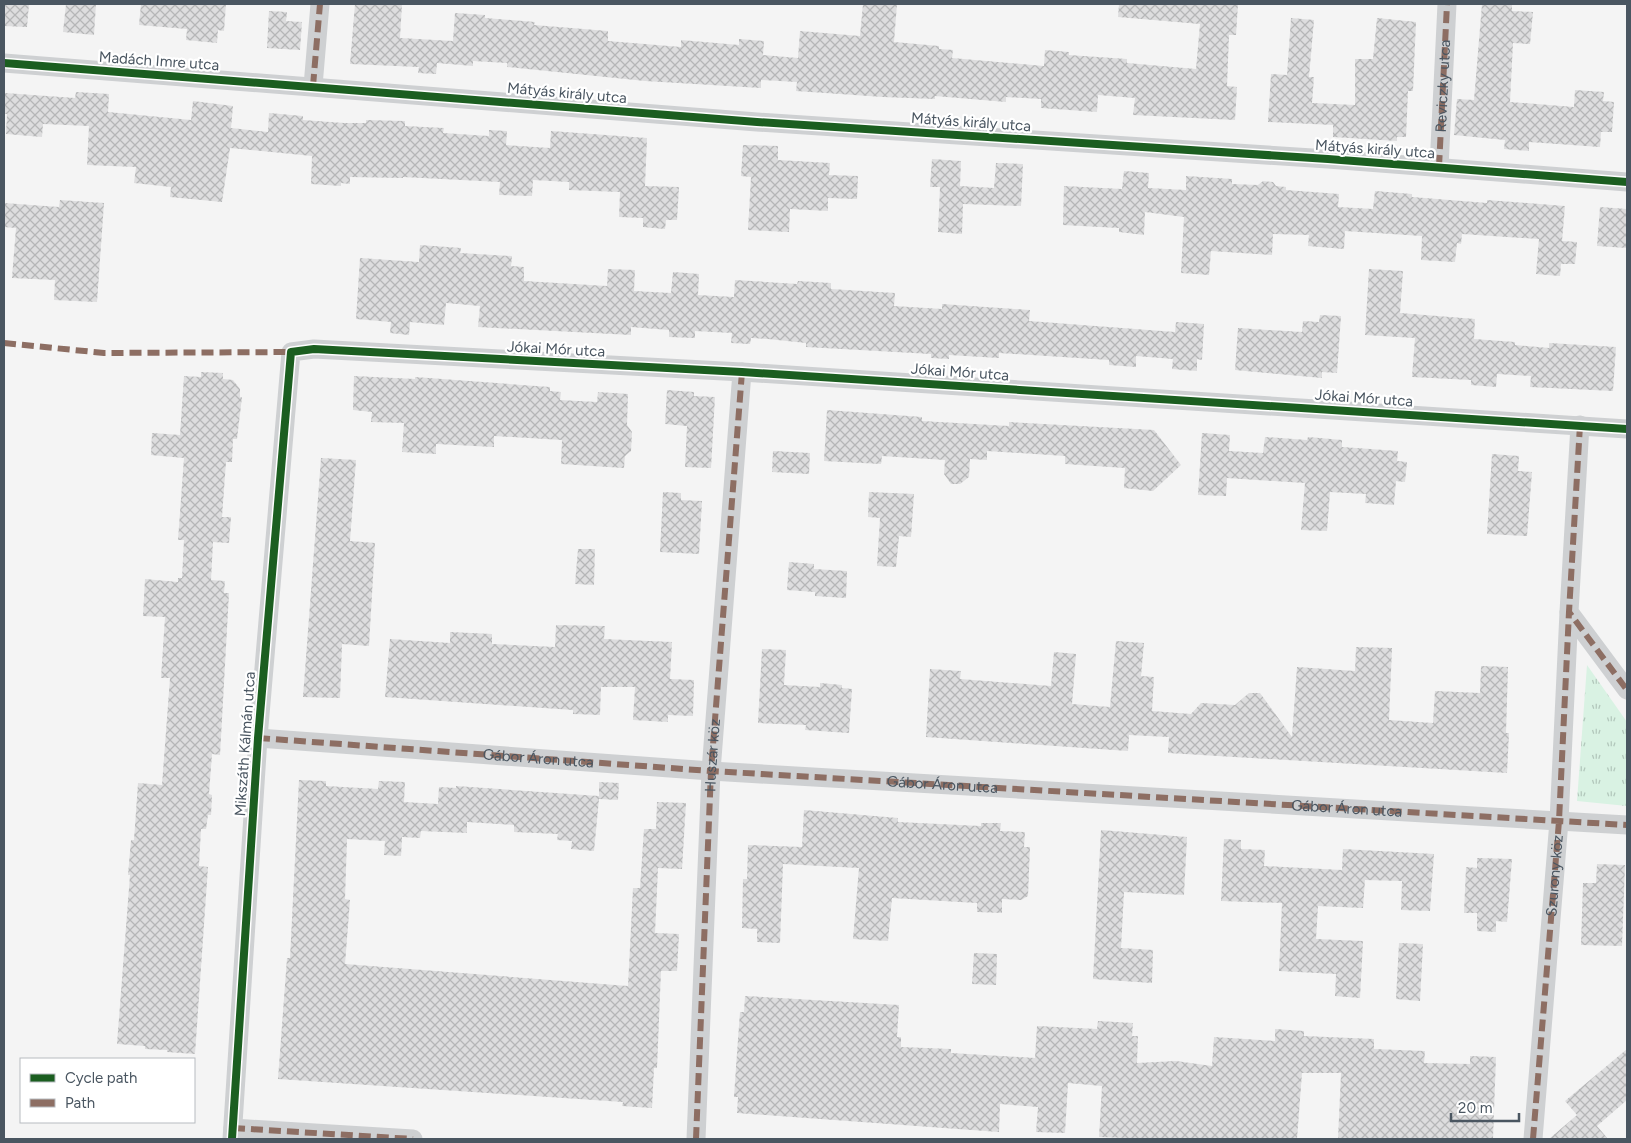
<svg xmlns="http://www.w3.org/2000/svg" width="1631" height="1143" viewBox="0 0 1631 1143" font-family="Figtree,sans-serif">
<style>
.grass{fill:url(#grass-tufts)}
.building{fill:url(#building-cross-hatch)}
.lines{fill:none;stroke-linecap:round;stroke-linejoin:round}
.street{stroke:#ced0d2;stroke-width:19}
.quiet{stroke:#8d6e63;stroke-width:6;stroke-dasharray:12 6;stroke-linecap:butt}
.cycleway-casing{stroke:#fff;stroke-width:11}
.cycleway{stroke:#1b5e20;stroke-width:8}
.labels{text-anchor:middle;stroke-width:4.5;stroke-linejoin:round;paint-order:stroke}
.street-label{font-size:15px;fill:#4a5661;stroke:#fff}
</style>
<defs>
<pattern id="grass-tufts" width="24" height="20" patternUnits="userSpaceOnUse" patternTransform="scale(1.25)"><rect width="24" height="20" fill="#d9f2e3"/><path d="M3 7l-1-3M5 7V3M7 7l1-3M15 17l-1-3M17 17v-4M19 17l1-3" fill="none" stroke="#b2c7bb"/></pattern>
<pattern id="building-cross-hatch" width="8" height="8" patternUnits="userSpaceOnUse" patternTransform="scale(1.25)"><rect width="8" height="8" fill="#ddddde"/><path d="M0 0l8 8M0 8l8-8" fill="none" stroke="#b5b6b7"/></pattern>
</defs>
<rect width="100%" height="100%" fill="#f4f4f4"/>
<path class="grass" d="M1587,665L1627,722V806L1577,801Z"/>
<path class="building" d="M4,4H29L27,27L4,26Z
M66,4H96L94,35L63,32Z
M141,4H226L224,31L218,30L217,43L186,40L187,29L139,25Z
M355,4H402L400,38L453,41L455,13L485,15V18L535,22L534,25L608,31V41L681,47V40L739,45V39L764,41L763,55L798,58L800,31L860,36L863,4H897L894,42L939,46V49L953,50L952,58L1044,66L1045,50L1069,52V55L1127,59V63L1196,69L1200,24L1118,17L1119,4H1238L1236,35H1229L1227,86L1237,87L1235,120L1133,115L1135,98L1098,95L1097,112L1041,108V99L1006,97V102L935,96V99L883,97L796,91L797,82L761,80V88L645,81L507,67V63L473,61V66L437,63L436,74L418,73L419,67L350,64Z
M1482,4H1512V11L1533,12L1530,44L1513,43L1510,102L1574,107L1575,90L1604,92L1603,101L1614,102L1612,132H1601L1600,147L1529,142V151L1504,149L1505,140L1454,135L1457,99L1474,100Z
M269,11L287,12L286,21L302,22L300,50L267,48Z
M1291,18L1314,20L1309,77H1314L1312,103L1355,105V59H1373L1377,18L1416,22L1413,91H1408L1406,137H1397V141L1333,137V125L1268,122L1271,74L1287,75Z
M76,92L109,94L108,112L191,120L193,101L233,106L231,128L268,132L269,113L303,116V120L344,123H366V120L405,121V126L444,128L443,133L489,136V130L507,131L506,145L550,148L551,131L647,138L645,186L679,187L677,220H666L665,229L643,227V218L619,217L620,192L569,190V182L533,180L532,196L499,195L500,182L403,177V178L350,177V184L341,183V186L311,184L312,156L230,148L222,202L170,197L171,187L134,183L136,167L87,165L89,126L43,124L42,137L6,134L7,114H4L5,93L75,98Z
M743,145L778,146V160L830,163L829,175L858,176L857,199L828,198V211L790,209L789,232L748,230L751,177L741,176Z
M932,159L961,161L960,186L994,188L996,163L1023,164L1021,206L963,204L962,234L938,232L940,187H930Z
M1124,171L1149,173L1148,188L1186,190V176L1232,179V184L1258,185L1263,181L1273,182L1276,186L1286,187V190L1339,194L1338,207L1373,209L1375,191L1412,194V197L1487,203V200L1565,206L1562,241L1577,242L1575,264H1561L1560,276L1536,274L1539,239L1462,234L1461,244L1457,243L1455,262L1421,260L1422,236L1345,231L1344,249L1308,246L1309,235L1273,234L1272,255L1211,251L1209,275L1181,273L1184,217L1145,212L1144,235L1119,232V228L1063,225L1064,186L1122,189Z
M60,200L104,203L97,302L54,300L55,280L12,278L16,228L4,227V203L59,207Z
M1600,207L1627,209V248L1597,246Z
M420,245L461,248L460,253L512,256L511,266L524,267V281L607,286L608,269L635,270L634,291L671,293L673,272L699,274L698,295L734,297L735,280L797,284L798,281L831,283V289L895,293L894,306L942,309V304L1030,310L1029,321L1175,332L1176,322L1204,324L1202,360L1197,359V371L1172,369L1173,359L1136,356V367L1109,365V360L999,353V358L949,355V359L931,358V354L806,347V343L768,339L751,338L750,344L731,343L732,333L695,331V338L669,337V330L631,327V335L478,327L480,306L446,303L444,325L410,322L409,335L390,333L391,322L356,319L360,258L419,262Z
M1369,269L1403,271L1400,313L1475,319L1474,339L1515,342V345L1549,348V343L1616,347L1613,391L1530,387L1531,376L1497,374L1496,387L1471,385V380L1412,377L1415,338L1365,335Z
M1320,315L1341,316L1337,373L1322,372V378L1235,370L1238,328L1302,332L1303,321L1319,322Z
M201,372L223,373V379L233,380L240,389V397H242L237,439H233L232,462H226L222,517H231L229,543L213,542L211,580L225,581L224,593H229L220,755L212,754L209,794L212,795L211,815H208L206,829H201L199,866L208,867L195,1054L167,1052V1050L145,1049V1046L117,1044L130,875H128L131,840H134L138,783L162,785L170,678H161L165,617L143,616L145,579L178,582V578H182L184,540H178L184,458L151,455L152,433L180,435L184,376L201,377Z
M354,376L415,379V377L550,387V391L561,392L560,400L597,402L598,392L628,394L627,425L632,432L631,451L625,456L624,468L561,464L562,440L494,436V447L436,444V454L402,452L404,423L371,422L372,412L353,410Z
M667,390L694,392V396L715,397L711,468L685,467L687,426L665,424Z
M827,410L922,417V421L1009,426V422L1154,430L1181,465L1153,491L1124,488L1125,468L1065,464V456L987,451V460L970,459L969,477L960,484H951L944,474L945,460L882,456L881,464L824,461Z
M1202,433L1230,435L1229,451L1263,453L1265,437L1307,440L1308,437L1342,440V447L1398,451L1397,461L1407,462L1405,482L1396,481L1394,505L1365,503L1366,494L1330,492L1327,531L1301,530L1305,483L1227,478L1226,496L1198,495Z
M773,451L810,453L809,474L772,472Z
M1492,454L1519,456L1518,471L1532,472L1527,536L1487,534Z
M321,458L356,460L350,541L375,543L369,646L342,644L340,698L303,697Z
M663,492L681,493V500L702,501L699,554L660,552Z
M869,492L914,494L911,537L899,536L896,567L877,566L880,518L868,517Z
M578,549H595L594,585L575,584Z
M789,562L814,564V569L847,571L846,598L815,596V592L787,590Z
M556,625L605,626L604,639L672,642L670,679L694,680L693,716L668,715V722L633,720L635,687H601L600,715L573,714V710L385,697L390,639L450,643V632L492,634V644L555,647Z
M1116,641L1144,643L1141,676L1154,677L1152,711L1191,714L1201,703L1235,705L1249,693H1260L1292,737L1297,667L1355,671L1356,647L1392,648L1389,720L1433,723L1435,691L1480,693L1481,666L1508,667L1506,733H1509L1507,773L1168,753L1169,737L1129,735L1128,751L926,737L930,669L961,671L960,679L1051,686L1054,652L1076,654L1072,704L1110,707Z
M762,649L786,650L784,685L820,687V683L842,685V688L852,689L849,733L805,730L806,725L758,723Z
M299,780L326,781V786L378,789L379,781L405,782L404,802L438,804L439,787L456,788V786L599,796V782L619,783L618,800L599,799L594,851L571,849L572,841L557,840L558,834L514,832V825L467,822V833L421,831L420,838L402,837L401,856L384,855L385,841L347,839L345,899L350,900L345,964L628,986L633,888H640L644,829H656L657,802L686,803L682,869L658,868L655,933L679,934L677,971H661L657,1068H654L652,1108L622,1106L623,1102L278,1079L287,958H290Z
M804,810L898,818V822L981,826V823H1001L1000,831L1025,832L1024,847H1030L1028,896L1021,900L1002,899V913L977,912V903L892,898L888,941L853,939L859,868L783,864L780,943L757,942V929L742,928L743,879H747L748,845L802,847Z
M1101,830L1187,837L1184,895L1124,892L1121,948L1153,950L1152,983L1093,979Z
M1224,839L1241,840V849L1265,850L1264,866L1342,870L1343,849L1434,854L1430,911L1401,910L1402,881L1365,880L1363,908L1318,906L1316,939L1363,941L1360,998L1335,996L1336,974L1279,971L1282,903L1221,901Z
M1477,858L1512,859L1507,922L1496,921V932L1477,931V913H1464L1466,867L1477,868Z
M1597,864L1625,865L1622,946L1581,945L1583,883H1596Z
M1399,943L1423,944L1420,1001L1396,999Z
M974,953L997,954L996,985L972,984Z
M745,996L899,1005L897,1037H901V1047L951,1049V1053L1035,1058L1037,1026L1097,1029L1098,1021L1133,1023L1132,1036H1138L1137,1063L1176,1061L1212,1066L1214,1037L1275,1041V1029L1304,1031V1036L1374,1039V1049L1425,1051L1424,1063L1470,1064V1056L1496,1057L1493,1139H1338L1341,1073H1302L1297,1139H1153L1099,1137L1102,1086L1068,1083L1065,1133L1036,1132L1038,1107L1000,1104L999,1132L737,1113L738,1097H734L736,1067L740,1012H744Z
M1627,1049V1100L1597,1126L1608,1139H1549L1577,1115L1565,1101Z"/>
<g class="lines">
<g class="street">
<path d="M4,63L757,122L1328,159L1627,182"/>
<path d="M313,86L320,4"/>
<path id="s1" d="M1439,167L1447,4"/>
<path d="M1580,425L1569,612L1627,690"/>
<path id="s2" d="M258,738L711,771L1627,825"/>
<path d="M233,1128L413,1139"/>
<path d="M232,1139L258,738L291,352L314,349L742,372L1627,429"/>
<path id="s3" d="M696,1139L711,771L742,372"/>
<path id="s4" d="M1533,1139L1559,821L1569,612"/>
</g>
<path class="quiet" d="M313,86L320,4
M1439,167L1447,4
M4,343L104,353L295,352
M1580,425L1569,612L1627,690
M258,738L711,771L1627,825
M233,1128L413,1139
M696,1139L711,771L742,372
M1533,1139L1559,821L1569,612"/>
<defs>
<path id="cycleway" d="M4,63L757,122L1328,159L1627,182
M232,1139L258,738L291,352L314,349L742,372L1627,429"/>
</defs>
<use href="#cycleway" class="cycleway-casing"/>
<use href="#cycleway" class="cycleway"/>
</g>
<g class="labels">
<g class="street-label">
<text transform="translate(159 61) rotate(4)" y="5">Madách Imre utca</text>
<text dy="5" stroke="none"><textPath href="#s1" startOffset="81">Reviczky utca</textPath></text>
<text transform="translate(567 93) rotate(5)" y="5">Mátyás király utca</text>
<text transform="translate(971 122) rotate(4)" y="5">Mátyás király utca</text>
<text transform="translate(1375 149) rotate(4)" y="5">Mátyás király utca</text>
<text transform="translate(556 349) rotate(3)" y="5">Jókai Mór utca</text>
<text transform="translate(960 372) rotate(4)" y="5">Jókai Mór utca</text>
<text transform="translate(1364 398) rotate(4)" y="5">Jókai Mór utca</text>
<text transform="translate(245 744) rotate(-86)" y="5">Mikszáth Kálmán utca</text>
<text dy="5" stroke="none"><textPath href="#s3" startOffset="384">Huszár köz</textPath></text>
<text dy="5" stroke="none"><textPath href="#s2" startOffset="281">Gábor Áron utca</textPath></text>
<text dy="5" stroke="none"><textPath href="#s2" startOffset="686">Gábor Áron utca</textPath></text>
<text dy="5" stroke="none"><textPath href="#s2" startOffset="1091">Gábor Áron utca</textPath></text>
<text dy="5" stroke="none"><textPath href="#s4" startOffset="264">Szurony köz</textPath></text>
</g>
</g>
<rect width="1631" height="1143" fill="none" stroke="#4a5661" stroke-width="10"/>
<rect x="20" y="1058" width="175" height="65" fill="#ffffff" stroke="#b7bbc0"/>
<rect x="30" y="1074" width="25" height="8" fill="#1b5e20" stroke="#b7bbc0"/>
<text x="65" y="1083" font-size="15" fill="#4a5661">Cycle path</text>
<rect x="30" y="1099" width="25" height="8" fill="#8d6e63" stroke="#b7bbc0"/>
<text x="65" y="1108" font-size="15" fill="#4a5661">Path</text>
<path d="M1451 1113v8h68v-8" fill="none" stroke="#4a5661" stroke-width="2.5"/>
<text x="1458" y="1113" font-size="15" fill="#4a5661" stroke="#ffffff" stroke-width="4" paint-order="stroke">20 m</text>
</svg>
